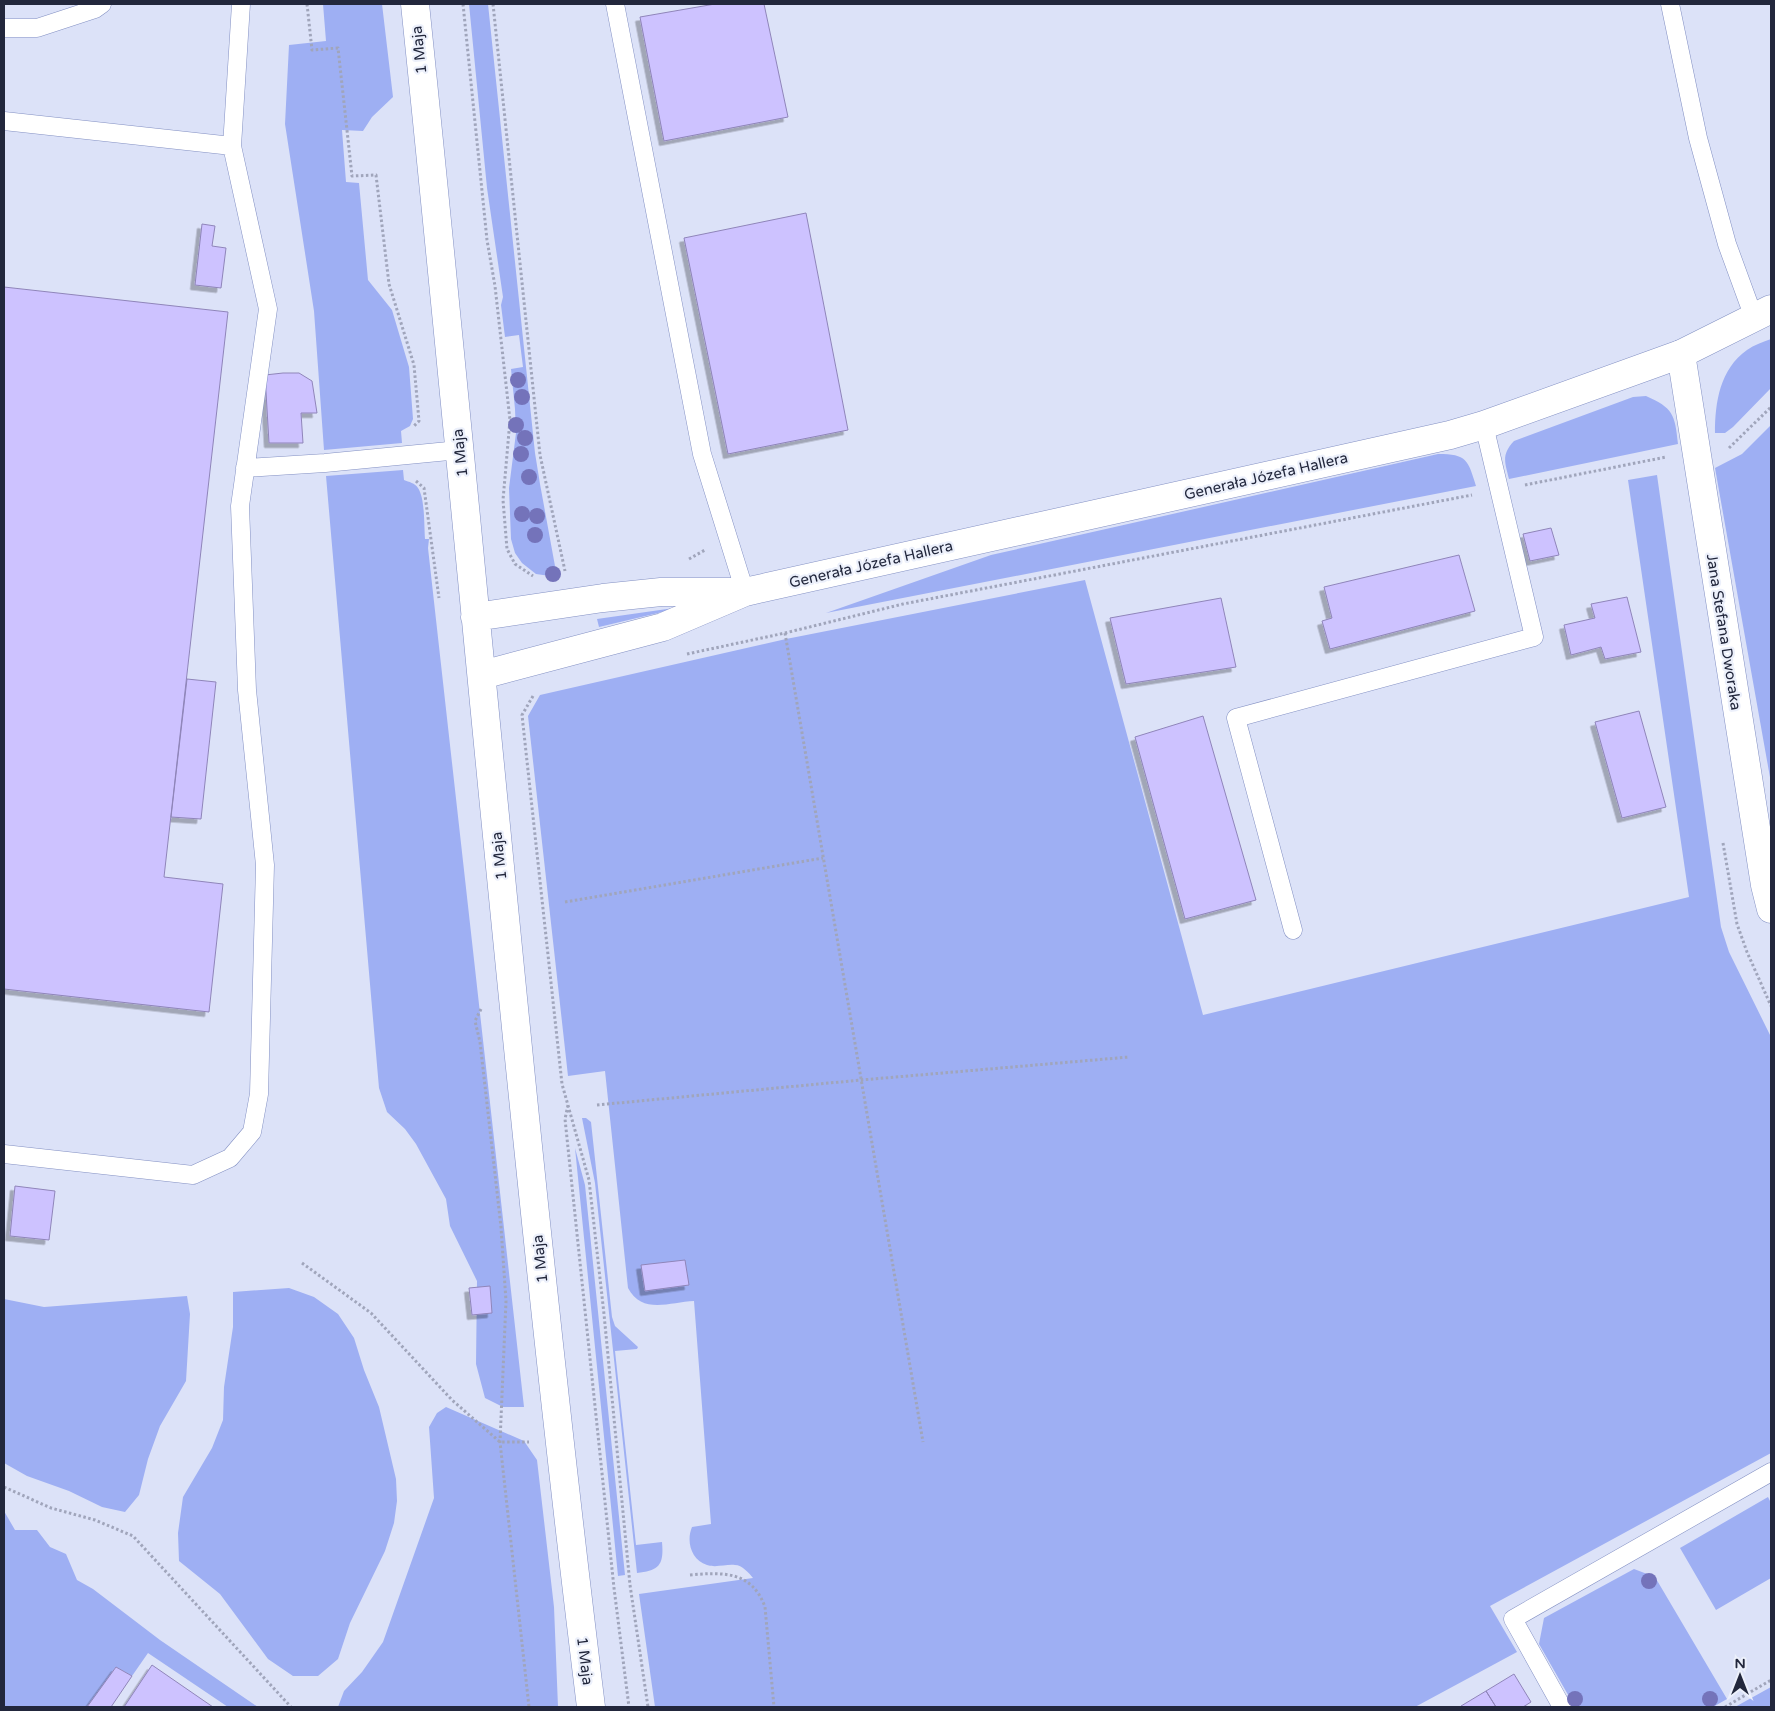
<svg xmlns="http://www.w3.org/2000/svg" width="1775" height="1711" viewBox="0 0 1775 1711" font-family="'Varela Round',sans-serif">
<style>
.green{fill:#9eaff3}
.building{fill:#cdc2ff;stroke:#8f85b9;filter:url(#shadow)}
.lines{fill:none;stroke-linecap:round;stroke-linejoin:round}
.lane-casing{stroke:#8390c3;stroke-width:19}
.street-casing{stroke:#8390c3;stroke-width:29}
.secondary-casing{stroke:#8390c3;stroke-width:29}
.path{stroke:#a0a5bb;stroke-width:3;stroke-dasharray:2.5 2.5;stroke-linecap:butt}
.lane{stroke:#fff;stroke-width:18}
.street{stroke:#fff;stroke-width:28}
.secondary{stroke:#fff;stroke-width:28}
.tree{fill:#7473ba}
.labels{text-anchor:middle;stroke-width:4.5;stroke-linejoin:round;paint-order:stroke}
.street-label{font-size:15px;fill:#22273c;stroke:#ecf0fb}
</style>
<defs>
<filter id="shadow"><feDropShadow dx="-4.5" dy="4.5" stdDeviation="0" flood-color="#0004"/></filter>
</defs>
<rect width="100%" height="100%" fill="#dce2f8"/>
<path class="green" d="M323,4H382L393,97L372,117L363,131L342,130L346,182L359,183L368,280L392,310L409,367L413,419L410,426L401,431L402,443L324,450L314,311L285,124L289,45L326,41Z
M469,4H488L535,453L540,484L557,577L536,574L522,563L515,553L511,539L509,488L516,433L515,409L511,369L523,367L519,335L505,337L501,305L503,297L487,188Z
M1771,339V388L1733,427L1725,433H1715C1715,402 1720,369 1747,350C1754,345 1763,342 1771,339Z
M1646,396C1673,408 1675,414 1678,444L1509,479C1505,462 1501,455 1514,441L1633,397Z
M1771,425V783L1715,468L1742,454Z
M1438,454C1467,454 1468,460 1476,486L826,613L991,555Z
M403,470L404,480C409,482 415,483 418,488C425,498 424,525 425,539H429L428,548L524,1407H503L485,1398L476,1364L477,1281L450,1226L446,1199L416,1144L405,1129L387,1112L379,1088L326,476Z
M1657,475L1721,927L1729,952L1771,1037V1453L1490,1606L1517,1652L1415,1707H655L639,1594L753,1578C749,1573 742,1565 735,1565C726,1564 716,1568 707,1565C691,1560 686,1541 692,1527L711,1524L694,1301C670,1302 642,1315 628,1288L605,1071L568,1076L528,716L540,695L786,639L1085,580L1203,1015L1689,897L1628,480Z
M674,608L675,609L599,627L597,619Z
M582,1118H586L591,1122L612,1317L615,1326L638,1347L637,1349L615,1351L636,1545L662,1542C664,1564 660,1571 637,1573L595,1183Z
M575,1148L585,1185L625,1575L618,1576Z
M289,1288L314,1297L338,1314L354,1338L364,1370L379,1407L396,1479L397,1501L394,1523L385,1551L350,1623L338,1659L318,1676H293L268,1659L220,1594L179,1561L178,1533L183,1497L212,1448L223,1420L224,1387L233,1327V1292Z
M187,1296L190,1314L186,1381L160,1426L148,1459L139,1495L125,1512L102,1507L69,1491L27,1476L4,1463V1299L44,1307Z
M446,1407L524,1441L537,1460L554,1607L558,1707H338L344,1691L362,1672L383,1642L434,1498L429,1427L437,1413Z
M1768,1497L1771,1503V1578L1716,1610L1680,1548Z
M4,1511L15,1530H37L50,1547L66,1554L77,1580L93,1589L160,1640L258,1707H228L148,1653L132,1676L116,1667L87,1707H4Z
M1634,1569L1655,1577L1727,1699L1713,1707H1575L1539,1644L1544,1618Z
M1771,1687V1707H1735Z"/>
<path class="building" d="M715,4H764L788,117L664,141L640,17Z
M806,213L848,430L728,454L684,238Z
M202,224L215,226L212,246L226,248L221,288L195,285Z
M4,287L228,312L164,877L223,884L209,1012L4,989Z
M283,373H299L312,381L317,413H301L303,443H269L265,375Z
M1551,528L1559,555L1530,561L1523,534Z
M1459,555L1475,611L1330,649L1322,621L1332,618L1324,587Z
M1627,597L1641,652L1605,659L1601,647L1571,655L1564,625L1595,618L1591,604Z
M1221,598L1236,667L1126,684L1110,618Z
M187,679L216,682L201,819L171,817Z
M1639,711L1666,807L1622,818L1595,722Z
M1203,716L1256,900L1185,919L1135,737Z
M15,1186L55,1191L49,1240L10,1236Z
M685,1260L689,1285L645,1291L641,1265Z
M490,1286L492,1313L472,1315L469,1288Z
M152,1665L181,1685L213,1707H124Z
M116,1667L132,1676L111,1707H87Z
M1514,1674L1531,1702L1523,1707H1496L1486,1691Z
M1486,1691L1496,1707H1462L1461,1706Z"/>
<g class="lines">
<defs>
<path id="lane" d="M615,4L702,454L745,592
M1670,4L1698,138L1727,244L1754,318
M4,28H37L95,9L102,4
M4,121L232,146
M245,468L325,463L459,450
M1293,930L1236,718L1534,637L1484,425
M4,1154L193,1175L230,1158L252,1132L259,1094L265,865L247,690L240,506L268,309L232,146L241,4
M1562,1707L1513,1619L1771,1472"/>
<path id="street" d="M1681,354L1765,885L1771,909"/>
<path id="secondary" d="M415,4C474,571 521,1141 591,1707
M475,617L603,598L661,592H734
M482,675L663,627L745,592L1450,435L1484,425L1681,354L1771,309"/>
</defs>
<use href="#lane" class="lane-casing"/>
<use href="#street" class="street-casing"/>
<use href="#secondary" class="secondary-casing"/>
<path class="path" d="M307,4L312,50L338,48L352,176L376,175L389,284L414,365L419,421L413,427
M463,4L487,240L495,286L510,420L503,500L507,549L515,564L533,576
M493,4L540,455L565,571
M1729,448L1771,407
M416,481L424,488L439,598
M1525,485L1666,457
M689,559L705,550
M785,633L923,1442
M687,654L785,633L903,604L1472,495
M533,696L522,715L562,1084L589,1180L604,1314L630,1585L648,1707
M1723,843L1737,924L1747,952L1771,1006
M565,902L823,858
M481,1009L475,1021L480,1042L501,1227L506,1301L500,1442L529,1707
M568,1105L565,1119L614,1588L629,1707
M597,1105L861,1080L1129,1057
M302,1263L371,1313L452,1400L500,1442H529
M4,1487L51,1508L95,1520L133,1536L291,1707
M690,1575C723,1572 752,1571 765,1607L774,1707
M1725,1707L1771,1680"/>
<use href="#lane" class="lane"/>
<use href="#street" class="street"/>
<use href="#secondary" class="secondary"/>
</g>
<g class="tree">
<circle cx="518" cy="380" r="8"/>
<circle cx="522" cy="397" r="8"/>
<circle cx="516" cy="425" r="8"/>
<circle cx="525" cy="438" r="8"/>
<circle cx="521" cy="454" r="8"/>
<circle cx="529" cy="477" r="8"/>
<circle cx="522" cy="514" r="8"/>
<circle cx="537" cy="516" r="8"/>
<circle cx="535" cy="535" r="8"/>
<circle cx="553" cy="574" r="8"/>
<circle cx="1649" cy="1581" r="8"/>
<circle cx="1575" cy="1699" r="8"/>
<circle cx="1710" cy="1699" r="8"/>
</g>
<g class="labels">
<g class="street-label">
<text transform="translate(419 50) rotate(-96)" y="5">1 Maja</text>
<text transform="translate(460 453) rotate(-96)" y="5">1 Maja</text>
<text transform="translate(1266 476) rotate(-13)" y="5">Generała Józefa Hallera</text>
<text transform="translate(871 564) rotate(-13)" y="5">Generała Józefa Hallera</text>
<text transform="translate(1724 632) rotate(81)" y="5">Jana Stefana Dworaka</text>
<text transform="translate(499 856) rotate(-96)" y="5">1 Maja</text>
<text transform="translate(540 1259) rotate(-96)" y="5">1 Maja</text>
<text transform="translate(585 1661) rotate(83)" y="5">1 Maja</text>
</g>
</g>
<rect width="1775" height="1711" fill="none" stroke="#22273c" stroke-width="10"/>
<g transform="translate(1740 1676)" stroke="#ecf0fb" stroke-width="4" paint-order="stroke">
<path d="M0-4L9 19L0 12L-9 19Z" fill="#22273c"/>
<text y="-8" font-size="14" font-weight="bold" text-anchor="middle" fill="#22273c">N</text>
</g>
</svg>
